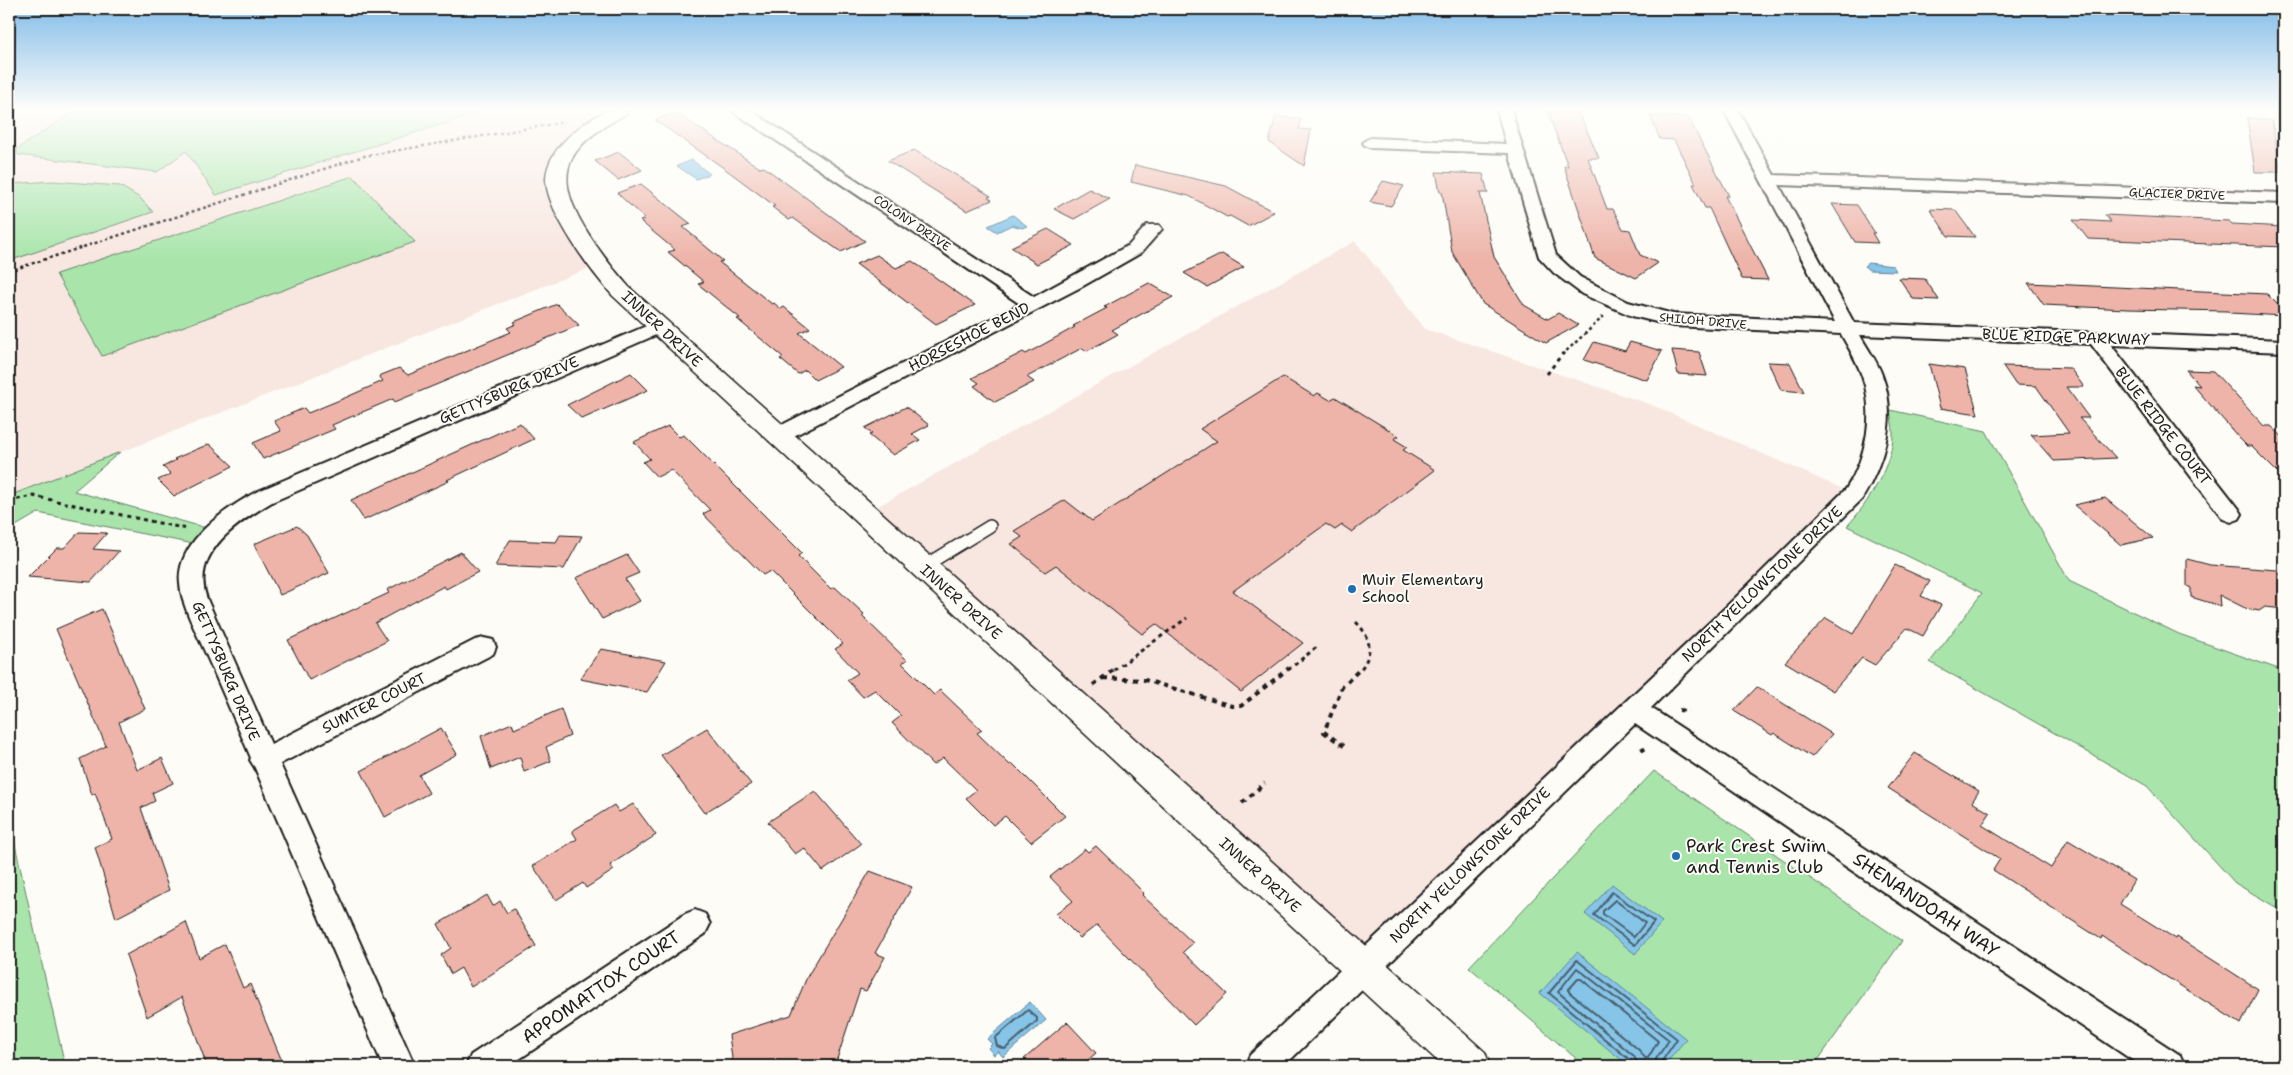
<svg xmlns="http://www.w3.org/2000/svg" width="2293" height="1075" viewBox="0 0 2293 1075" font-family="'Shantell Sans',sans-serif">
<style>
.built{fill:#f8e6e0}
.green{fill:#a9e5ab;stroke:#628064}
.water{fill:#87c5e8;stroke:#5c8196}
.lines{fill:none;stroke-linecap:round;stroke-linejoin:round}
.shore{stroke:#47606e;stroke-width:2}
.building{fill:#eeb4a9;stroke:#1c1c1c}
.lane-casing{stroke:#1c1c1c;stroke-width:14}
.street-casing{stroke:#1c1c1c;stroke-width:4}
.secondary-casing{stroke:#1c1c1c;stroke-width:3}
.path-far2{stroke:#1c1c1c;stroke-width:2.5;stroke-dasharray:3 3;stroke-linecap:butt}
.path-far1{stroke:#1c1c1c;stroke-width:3;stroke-dasharray:4 4;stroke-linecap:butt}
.path{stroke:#1c1c1c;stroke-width:4;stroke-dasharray:5 5;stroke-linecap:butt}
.lane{stroke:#fdfcf7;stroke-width:11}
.street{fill:#fdfcf7;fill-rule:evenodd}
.secondary{fill:#fdfcf7;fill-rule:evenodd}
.poi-dot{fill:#1f6fb2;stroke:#fdfcf7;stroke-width:2}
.labels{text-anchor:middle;stroke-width:4;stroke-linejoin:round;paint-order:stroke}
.far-street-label{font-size:12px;fill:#1c1c1c;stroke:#fdfcf7}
.street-label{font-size:15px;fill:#1c1c1c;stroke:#fdfcf7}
.poi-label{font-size:15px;fill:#1c1c1c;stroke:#fdfcf7;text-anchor:start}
.near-poi-label{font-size:18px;fill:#1c1c1c;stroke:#fdfcf7;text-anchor:start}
.near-street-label{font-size:18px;fill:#1c1c1c;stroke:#fdfcf7}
</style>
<rect width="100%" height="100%" fill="#fdfcf7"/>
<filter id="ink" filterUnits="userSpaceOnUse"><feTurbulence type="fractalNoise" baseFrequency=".02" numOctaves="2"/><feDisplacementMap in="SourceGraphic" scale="10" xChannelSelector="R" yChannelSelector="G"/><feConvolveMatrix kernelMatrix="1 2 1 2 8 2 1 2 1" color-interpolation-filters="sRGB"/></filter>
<g filter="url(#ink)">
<path class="built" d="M9,110H587L601,120L556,175L600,264L9,496Z
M1355,241L1425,329L1652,405L1854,494L1362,969L864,514Z"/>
<path class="green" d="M76,110H475L478,113L216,195L186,151L157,172L18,155L17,149Z
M353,176L415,242L102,356L56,274Z
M53,181L120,186L140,198L153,212L9,261V184Z
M1890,410L1986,431L2069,581L2179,634L2284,671V912L2235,883L2147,786L1930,662L1982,593L1847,526C1867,506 1894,462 1893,433C1893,426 1891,418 1890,410Z
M120,452L74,491L217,531L204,546L38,513L9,530V496Z
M1654,771L1902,941L1814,1066H1585L1469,967Z
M9,818L65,1066H9Z"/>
<path class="water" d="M692,160L710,174L696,179L677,166Z
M1013,215L1027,226L1022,228L1012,225L997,232L988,226Z
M1868,263L1893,266L1896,271L1869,270L1864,266Z
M1612,884L1662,922L1635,954L1585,914Z
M1577,952L1686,1039L1664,1066H1629L1540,993Z
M1030,1002L1046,1020L1003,1057L998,1051L994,1055L988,1048L992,1044L987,1039Z"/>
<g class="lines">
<path class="shore" d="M1612,892L1654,922L1635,945L1594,915Z
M1615,900L1645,923L1634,937L1603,914V911Z
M1578,979H1581L1658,1041L1648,1058H1645L1639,1050L1569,992V989Z
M1028,1010L1037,1018V1021L1005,1049L997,1046L995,1038Z
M1632,1066L1630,1060L1549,993L1577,960L1677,1039L1662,1061L1661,1066
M1638,1066L1634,1056L1558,992L1577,968L1669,1040L1656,1059L1655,1066"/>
</g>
<path class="building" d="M1547,110H1578L1599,158H1588L1607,209H1613L1623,229L1630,230L1640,255L1658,263L1636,278L1595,258L1564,166H1568Z
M676,113L760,168L764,167L865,241L841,252L793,218L789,220L772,207L775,206L728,171L655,120Z
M1276,116L1301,119L1299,129L1311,130L1304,166L1269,142Z
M1650,116L1688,117L1729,196H1725L1768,280L1742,279L1709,208H1705L1693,184H1696L1674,140L1660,139Z
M2247,117L2272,121L2281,172H2255Z
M914,150L991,196L988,197L992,200L967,211L888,161Z
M619,152L642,170L618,180L595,161Z
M1135,165L1226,186L1274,212L1248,226L1230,216L1227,217L1189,196L1131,182Z
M1436,172L1483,174L1488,193H1480L1494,257L1524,305L1548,319L1558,313L1578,325L1546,343L1483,304L1452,252L1442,192H1440Z
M1383,181L1404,186L1391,206L1370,202Z
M641,184L691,224L683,227L723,261L719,262L772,304L774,303L781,309L784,307L810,328L799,333L841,367L815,380L805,370L798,374L780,359L783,357L737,319L740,318L698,284L704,282L668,252L675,250L640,221L645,219L617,193Z
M1089,189L1110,199L1074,219L1054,209Z
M1832,204L1857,205L1875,233H1872L1878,243L1855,242Z
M1930,209L1955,210L1975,237L1948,236Z
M2105,215L2229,221L2232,224L2284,227V247L2088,239L2073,220L2111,222Z
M1048,229L1074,245L1037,264L1011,247Z
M1222,254L1244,267L1207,287L1184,273Z
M877,255L896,268L912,261L975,305L936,324L856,264Z
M1899,278L1925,279L1939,300L1913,299Z
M1149,283L1173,297L1112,330L1118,334L1087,351L1082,348L1027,377L1034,382L995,402L974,386L979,383L972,378L1023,352L1026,354L1075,327L1073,326L1107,308L1104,307Z
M2028,283L2267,294L2284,311V316L2230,313L2228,311L2127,309L2044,305Z
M557,304L579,325L395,402L393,399L332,425L335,429L263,459L253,443L281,431L274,421L304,408L308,413L347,397L383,381L379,376L399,368L408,375L511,332L507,328L516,324L514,322Z
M1594,342L1625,351L1630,342L1662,351L1647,380L1584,360Z
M1672,350L1699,352L1707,376L1678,374Z
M1768,362L1790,363L1804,392L1781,390Z
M1929,364L1965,369L1978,414L1940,408Z
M2003,366L2070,368L2084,387H2066L2089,418H2079L2116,458L2054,461L2031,435L2069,433L2036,386L2016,385Z
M2186,370L2213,371L2264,426H2271L2284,438V479L2251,446H2247L2240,439L2193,385L2200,386Z
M631,373L648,390L582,419L567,405Z
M1283,377L1314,396L1318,393L1330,400L1335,397L1399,436L1394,439L1407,447L1403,450L1435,470L1352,532L1342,525L1335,530L1326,524L1233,591L1303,643L1241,692L1156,624L1142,634L1056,565L1045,572L1011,544L1022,537L1014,531L1065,500L1092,521L1217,441L1200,429Z
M906,407L929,425L912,434L920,440L893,455L869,435L872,434L865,428Z
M520,423L534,439L447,480L449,481L364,520L351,500Z
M668,426L679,437L684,435L802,553L798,556L831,589L835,587L864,614L862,616L907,660L902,663L934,695L940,690L982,730L977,733L1010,765L1013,764L1065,816L1031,842L1005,816L993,825L966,798L976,790L943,758L933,765L892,723L901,716L875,690L863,697L847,680L858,673L835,649L843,644L770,571L763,575L703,514L710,510L671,470L657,477L643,462L650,459L634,442Z
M209,444L233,466L174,496L158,480L171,474L163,467L176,460L174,459Z
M2105,498L2153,538L2121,545L2074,505Z
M297,526L307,535L329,573L280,595L254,544Z
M79,532L107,533L93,549L119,551L91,582L28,577L57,548H64Z
M560,535L582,536L564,569L495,566L510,540L556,542Z
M461,552L478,572L446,589L444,586L375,623L387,641L309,680L288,640L389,593L387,590Z
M627,555L639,573L625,579L640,601L602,619L576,578Z
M2187,559L2210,565L2277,570L2284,580V609L2265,607L2259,611L2245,608L2219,595L2220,606L2191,597V588L2187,586Z
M1895,565L1930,581L1921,596L1941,605L1923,636L1907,628L1875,665L1862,658L1833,691L1785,662L1826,618L1853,634Z
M102,609L145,709L119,722L137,770L162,758L173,783L152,793L155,801L141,808L169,890L116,918L95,847L112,839L95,793L92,795L80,759L106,746L56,629Z
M601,649L666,661L647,692L580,679Z
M1757,687L1832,734L1812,757L1774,733L1772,735L1734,711Z
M561,709L570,736L546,747L551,761L524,772L520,757L491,769L481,736L512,723L514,729Z
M441,728L457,754L419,775L429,793L385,817L361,771Z
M707,728L751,784L704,813L661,755Z
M1915,753L1979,791L1972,802L1990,813L1982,825L2051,868L2068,840L2134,880L2120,904L2176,939L2177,937L2258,989L2241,1024L2102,936L2101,939L1993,870L2000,859L1888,788Z
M815,791L861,844L823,871L804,848L795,854L768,822Z
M633,804L656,835L610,865L614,870L586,888L583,883L556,900L533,866L577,839L572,831L614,805L619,812Z
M1096,846L1144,893L1142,895L1193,943L1183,952L1227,994L1194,1025L1097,925L1080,938L1056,914L1073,901L1050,877L1085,849L1088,852Z
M870,871L912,887L875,953L885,957L866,991L860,989L837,1059L815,1066H733L729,1035L791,1015L807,977Z
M487,895L493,906L500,901L507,913L514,909L536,946L471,987L461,968L451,974L441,955L451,948L438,924Z
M186,922L199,958L225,944L243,988L250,984L284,1066H207L182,997L147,1017L126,955Z
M1067,1022L1096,1053L1081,1066H1016Z"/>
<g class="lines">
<defs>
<path id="lane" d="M923,567L990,526"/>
<path id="street" d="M733,110H750L1034,297L1129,245L1147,225H1159L1162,229L1141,253L1083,286L784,441L777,443L770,441L767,436L770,431L1020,304L735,113Z
M1497,110H1511L1556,255L1580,277L1628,302L1673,314L1835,322L1724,110H1738L1774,175L2284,193V203L1779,185L1854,323L2284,340V352L2111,345L2239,509L2242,514L2239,519L2231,522L2223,519L2091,344L1860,335C1867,348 1877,361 1882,375C1898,417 1884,463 1862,499L1651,708L2180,1055L2185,1066H2141L1635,724L1284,1066H1245L1250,1055L1727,606L1846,489C1867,457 1875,412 1862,376C1857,361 1848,347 1841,334L1673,326L1632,316L1582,294L1554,273L1539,257L1509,153L1371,148L1366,146L1363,143L1366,140L1371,138L1506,144Z
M658,321L665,323L667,327L665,331L272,502C237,523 190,553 207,599L271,744L475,640L484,638L493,640L496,647L493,654L280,764L415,1066H383L255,768L250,760L251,758C236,723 221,688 205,652C196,631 182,607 180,584C175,543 225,509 256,492Z
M695,910L705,914L710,924L705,934L509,1066H466L471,1055L685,914Z"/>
<path id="secondary" d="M607,110H629L626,114C574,143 549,166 583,225C596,247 612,268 629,287L1485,1052L1490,1066H1443L613,296C592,273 545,210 546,178C548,147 582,123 607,110Z"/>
</defs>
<use href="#lane" class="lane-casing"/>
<use href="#street" class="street-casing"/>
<use href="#secondary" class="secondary-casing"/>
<path class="path-far2" d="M9,271L364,156L565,122
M1562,355L1604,316"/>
<path class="path-far1" d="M1547,374L1563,353
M9,477L14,498
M9,501L33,496L187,529
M1356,622C1371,637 1374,653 1360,670
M1114,670L1187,618
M1288,670L1318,646"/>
<path class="path" d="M1103,678L1145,680L1232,706H1241L1289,668
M1093,685L1116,668
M1679,710L1689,711
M1344,746L1324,732L1342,687L1361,668
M1642,747L1646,754
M1242,803L1265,783"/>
<use href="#lane" class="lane"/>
<use href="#street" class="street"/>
<use href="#secondary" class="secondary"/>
</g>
</g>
<linearGradient id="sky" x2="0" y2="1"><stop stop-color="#81bbe8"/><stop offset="0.42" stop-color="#fefefb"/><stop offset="1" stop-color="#fefefb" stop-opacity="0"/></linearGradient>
<rect width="2293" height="260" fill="url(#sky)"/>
<g class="poi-dot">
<circle cx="1352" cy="589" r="5"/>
<circle cx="1676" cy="856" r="5"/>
</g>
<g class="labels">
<g class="far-street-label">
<text transform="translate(2177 194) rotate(2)" y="4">GLACIER DRIVE</text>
<text transform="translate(912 223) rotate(34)" y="4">COLONY DRIVE</text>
<text transform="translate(1703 321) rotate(5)" y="4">SHILOH DRIVE</text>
</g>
<g class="street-label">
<text transform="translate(662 329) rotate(43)" y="5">INNER DRIVE</text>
<text transform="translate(969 337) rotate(-27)" y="5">HORSESHOE BEND</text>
<text transform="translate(2066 337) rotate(2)" y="5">BLUE RIDGE PARKWAY</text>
<text transform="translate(509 390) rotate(-23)" y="5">GETTYSBURG DRIVE</text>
<text transform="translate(2163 426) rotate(52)" y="5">BLUE RIDGE COURT</text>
<text transform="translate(1762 584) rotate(-44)" y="5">NORTH YELLOWSTONE DRIVE</text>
<text transform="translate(961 602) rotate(42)" y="5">INNER DRIVE</text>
<text transform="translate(226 671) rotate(67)" y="5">GETTYSBURG DRIVE</text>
<text transform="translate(374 703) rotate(-27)" y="5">SUMTER COURT</text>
<text transform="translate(1470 865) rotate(-44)" y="5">NORTH YELLOWSTONE DRIVE</text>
<text transform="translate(1260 875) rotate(42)" y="5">INNER DRIVE</text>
</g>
<g class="poi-label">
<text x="1362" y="585">Muir Elementary<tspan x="1362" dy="17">School</tspan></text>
</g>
<g class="near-poi-label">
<text x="1686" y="852">Park Crest Swim<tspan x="1686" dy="21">and Tennis Club</tspan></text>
</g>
<g class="near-street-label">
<text transform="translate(1926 905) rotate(34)" y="6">SHENANDOAH WAY</text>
<text transform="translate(601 987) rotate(-34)" y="6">APPOMATTOX COURT</text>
</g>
</g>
<rect width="2293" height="1075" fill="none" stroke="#fdfcf7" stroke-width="30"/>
<rect x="15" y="15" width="2263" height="1045" fill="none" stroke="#1c1c1c" stroke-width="2" filter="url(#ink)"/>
</svg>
